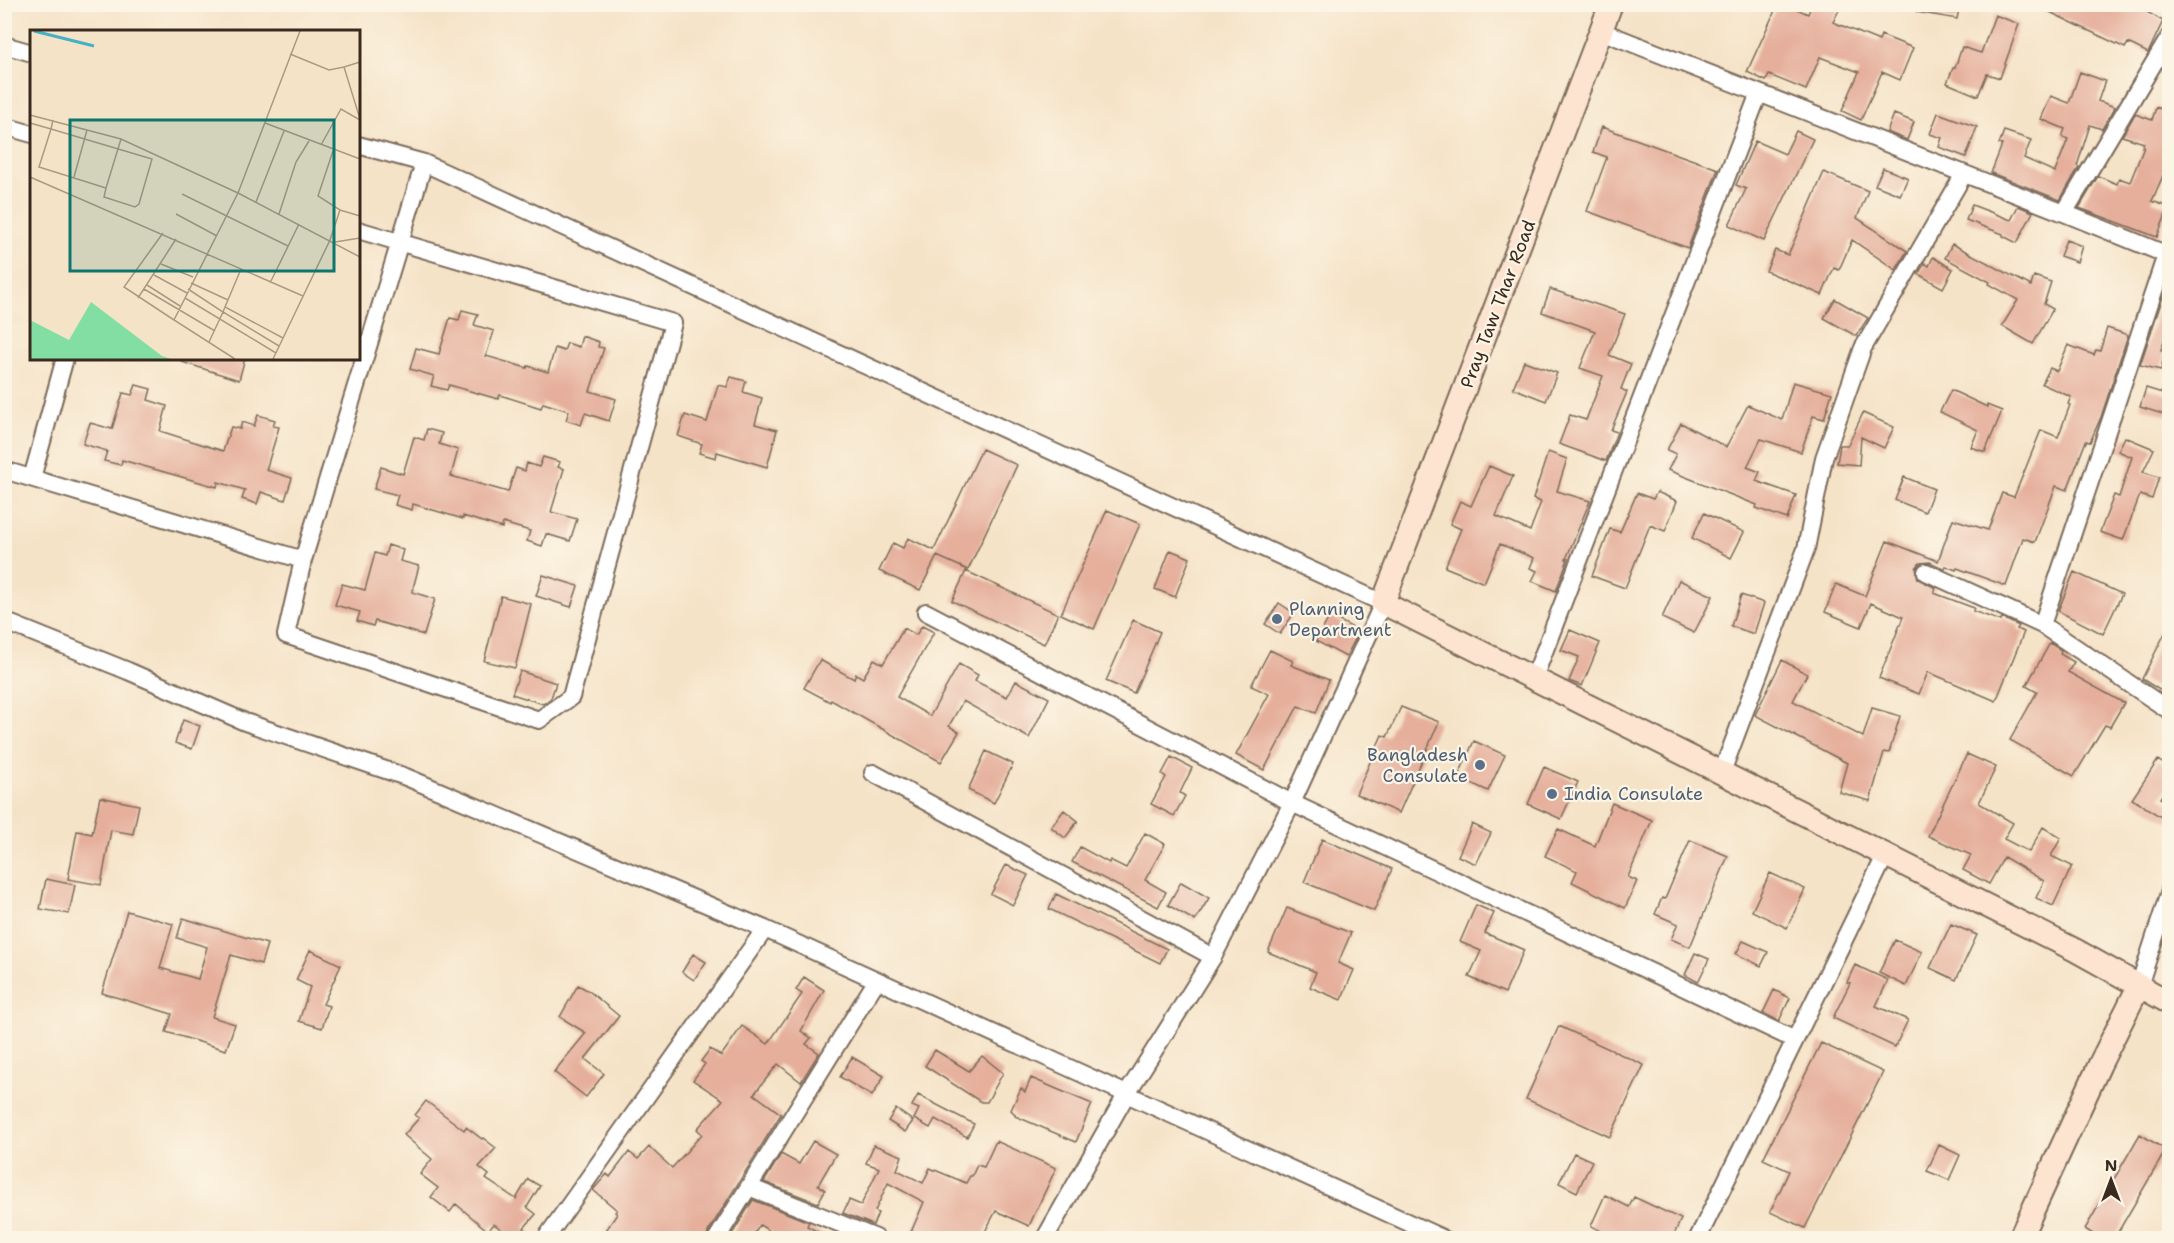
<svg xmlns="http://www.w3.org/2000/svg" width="2174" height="1243" viewBox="0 0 2174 1243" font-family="'Shantell Sans',sans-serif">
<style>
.building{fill:#e5af9b}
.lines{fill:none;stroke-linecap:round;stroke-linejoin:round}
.street-casing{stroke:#7c6b5a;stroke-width:20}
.secondary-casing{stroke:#7c6b5a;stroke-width:26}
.street{stroke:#fff;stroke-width:16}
.secondary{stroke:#fde4d0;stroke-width:22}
.service-dot{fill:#5c6f8a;stroke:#fcf5e5;stroke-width:2}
.labels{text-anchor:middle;stroke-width:4.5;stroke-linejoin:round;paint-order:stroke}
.street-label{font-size:18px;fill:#3b2a1e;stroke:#fcf5e5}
.service-label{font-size:18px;fill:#4e5e75;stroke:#fcf5e5;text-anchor:start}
.inset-river{fill:none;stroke:#46b1c5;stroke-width:3}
.inset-road{fill:none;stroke:#ab9984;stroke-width:1.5}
.view{fill:#0f766e;fill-opacity:0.15;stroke:#0f766e;stroke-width:3}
.inset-edge{fill:none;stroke:#3b2a1e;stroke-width:3}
</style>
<rect width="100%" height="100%" fill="#fcf5e5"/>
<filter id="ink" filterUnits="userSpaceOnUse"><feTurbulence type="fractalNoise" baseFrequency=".0167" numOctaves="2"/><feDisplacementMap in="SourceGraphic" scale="12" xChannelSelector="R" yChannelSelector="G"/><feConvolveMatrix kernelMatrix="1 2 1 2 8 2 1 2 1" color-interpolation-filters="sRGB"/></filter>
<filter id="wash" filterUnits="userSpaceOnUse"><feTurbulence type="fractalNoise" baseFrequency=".008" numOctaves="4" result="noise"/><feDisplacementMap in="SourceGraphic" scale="24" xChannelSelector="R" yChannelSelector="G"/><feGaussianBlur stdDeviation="1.35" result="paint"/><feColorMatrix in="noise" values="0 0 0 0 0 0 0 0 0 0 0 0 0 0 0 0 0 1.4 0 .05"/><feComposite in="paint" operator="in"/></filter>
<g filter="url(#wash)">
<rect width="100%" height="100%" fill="#f5e3c8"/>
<g id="blocks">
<path class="building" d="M1778,4H1786L1808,14L1812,4H1842L1833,22L1879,41L1881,35L1913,48L1900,80L1882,72L1861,120L1842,111L1859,72L1820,57L1806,90L1769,75L1766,81L1747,72Z
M1917,4H1960L1957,19L1917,12Z
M2033,4H2133L2163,21L2148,53L2128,43L2125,48Z
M1995,15L2019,24L2000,78L1987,74L1978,96L1947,83L1953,68H1955L1962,47L1981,53Z
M2080,72L2105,81L2098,101L2115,107L2102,129L2090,125L2077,166L2079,167L2060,200L1991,173L2002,145L1999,144L2004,131L2031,140L2024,158L2055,172L2068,139L2062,137L2065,129L2041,119L2051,96L2069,103Z
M2156,107L2169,112V154L2163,171H2165L2152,201L2169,207L2157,237L2079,208L2098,176L2117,184L2119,178L2130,182L2144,147H2142L2144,143L2122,136L2135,114L2152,120Z
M1938,113L1977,127L1966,157L1939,147L1942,138L1930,134Z
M1894,114L1914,122L1907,140L1887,132Z
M1602,127L1718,169L1688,248L1587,211L1607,157L1593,152Z
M1796,131L1813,139L1764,241L1729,225L1746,189L1736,185L1755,141L1785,154Z
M1883,168L1908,178L1900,195L1875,185Z
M1824,172L1868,191L1857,218L1907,251L1896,270L1852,240L1839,270L1834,268L1822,295L1766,271L1775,250L1788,255Z
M1972,205L2011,220L2018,206L2033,212L2017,243L2003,236V234L1966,220Z
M2066,240L2082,246L2077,262L2060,256Z
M1952,244L2031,286L2034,276L2051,282L2044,304L2053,309L2033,344L2002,326L2018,300L1989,284L1990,282L1945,258Z
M1933,257L1953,269L1943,288L1918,274L1925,263L1929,266Z
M2169,279V325L2161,350L2165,351L2161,370L2140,365Z
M1550,289L1625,314L1609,355L1631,364L1621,389L1627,392L1611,430L1617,432L1606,461L1559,444L1570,415L1586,420L1603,376L1580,368L1595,331L1542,312Z
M1835,299L1868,318L1856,336L1824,318Z
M462,310L478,314L474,325L494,331L486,356L527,368L528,366L548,372L555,348L564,351L567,343L579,347L582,336L599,342L598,347L604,348L590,391L616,399L609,421L585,413L581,425L566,420L569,411L543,403L541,408L500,395L498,399L449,385L447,390L431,386L434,376L410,369L416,348L439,354L450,318L459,320Z
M2107,328L2128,335L2101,417L2090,442L2086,441L2067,490L2056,486L2035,542L2023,538L2006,586L1957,568L1956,570L1946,566L1945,569L1930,562L1920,563L1916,568L1918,579L1936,588L1934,593L1974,608L1973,611L2001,621L2002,618L2019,626L2017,629L2024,632L1996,701L1928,672L1919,694L1879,678L1903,617L1871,603L1861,627L1825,612L1836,584L1865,596L1887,541L1938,561L1953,519L1988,530L2002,493L2014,497L2041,430L2058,437L2070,405L2068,404L2071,397L2042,384L2050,368L2057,371L2068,345L2094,355L2096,350L2100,351Z
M183,358H245L239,380L182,362Z
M1524,361L1557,373L1546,401L1513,388Z
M731,377L746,381L743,392L762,398L755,424L777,430L767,467L717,452L716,458L699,453L702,444L678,436L685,415L707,422L718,385L727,387Z
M1793,382L1832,393L1824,419L1813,416L1801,452L1761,439L1747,467L1760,472L1756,481L1796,495L1787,519L1756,508L1757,505L1668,470L1676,454L1667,450L1681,423L1726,447L1748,405L1782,420Z
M136,385L151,389L148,400L167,406L160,431L223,451L231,427L240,429L242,422L254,426L258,415L275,420L273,426L279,427L266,470L292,478L285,500L261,492L257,504L242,499L245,490L218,482L217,487L122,460L121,465L104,461L107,451L83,444L90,423L112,429L123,393L132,395Z
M2146,388L2169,395V416L2140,407Z
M1951,390L1987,407V405L2002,411L1985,452L1971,447L1978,430L1940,412Z
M1863,413L1894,427L1884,448L1861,437L1859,465L1837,463L1840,445H1848Z
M427,429L442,433L439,444L458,450L451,476L508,492L516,468L525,471L527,463L539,467L543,457L560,462L558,467L564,469L551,512L577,519L570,541L546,534L542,546L527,541L530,531L503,523L502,528L463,516V519L413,504L412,510L395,505L398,495L374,489L381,467L403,474L414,437L424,440Z
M2125,437L2154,449L2143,472L2159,477L2152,499L2140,495L2123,540L2100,532L2114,495L2119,497L2132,457L2118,451Z
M982,449L1017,465L968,570L937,556L920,590L879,571L893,543L903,548L908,538L934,550Z
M1548,452L1567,459L1557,491L1590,501L1566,559H1568L1556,591L1532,581L1537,571L1530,568L1534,558L1500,544L1484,583L1445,567L1461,529L1450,524L1460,501L1471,506L1489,466L1513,476L1496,516L1530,531L1541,502L1533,499Z
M1904,477L1934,489L1925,512L1895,500Z
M1657,492L1677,501L1665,531L1650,525L1625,588L1592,576L1610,529L1620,532L1637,493L1653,499Z
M1107,510L1140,524L1094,629L1061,614Z
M1704,513L1744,532L1731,558L1692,538Z
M388,545L403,550L400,561L419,566L412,592L435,599L424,635L375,621L373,626L357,621L360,612L335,605L342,584L365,590L375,553L385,556Z
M1170,550L1190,558L1175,597L1155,589Z
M966,571L1058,614L1044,644L952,601Z
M2074,572L2122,594L2103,634L2058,611Z
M543,575L578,586L571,607L536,596Z
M1679,580L1713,596L1694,633L1662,618Z
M1741,595L1764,603L1754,634L1731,626Z
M501,596L531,604L515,668L484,661Z
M1279,603L1294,613L1280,634L1265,624Z
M1330,616L1359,631L1346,657L1316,641Z
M1133,620L1160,632L1134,693L1106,681Z
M2169,625V696L2142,679Z
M922,626L934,632L897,697L930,716L959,664L978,675L975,681L1007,697L1016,681L1049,698L1029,738L963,701L949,726L959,732L941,762L831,700L830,702L804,688L820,660L854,679L856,674L863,678L874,659L883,664L904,628L916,635Z
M1570,630L1600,643L1582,686L1569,681L1579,657L1561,650Z
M2050,643L2061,650L2060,654L2074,662L2068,672L2124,703L2110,727L2105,725L2074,776L2010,740L2037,692L2026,686Z
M1270,650L1293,661L1291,665L1329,680L1316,713L1298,706L1264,770L1236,755L1269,694L1251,686Z
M1782,660L1807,674L1793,701L1863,737L1872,708L1900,716L1889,753L1884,752L1870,801L1839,792L1847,763L1755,715Z
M520,671L556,683L551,698L543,704L512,694Z
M1401,707L1439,722L1399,813L1356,794L1382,735L1387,737Z
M183,720L200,726L192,749L175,743Z
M1474,741L1505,755L1488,791L1458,777Z
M986,751L1013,764L994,803L968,790Z
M1967,754L1996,767L1979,803L2013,823L2004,839L2029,852L2043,827L2061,838L2051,856L2072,866L2053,906L2036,898L2044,881L2004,857L1989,884L1963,870L1971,855L1928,836Z
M1171,757L1192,768L1180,793L1185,796L1174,816L1151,804L1166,777L1162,774Z
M2158,760L2169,768V785L2160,798L2169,803V822L2132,799Z
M1544,767L1578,782L1561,819L1528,804Z
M100,797L139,805L133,834L111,830L101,885L68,879L77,831L92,834Z
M1612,803L1652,820L1628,877L1637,881L1625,908L1572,882L1577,871L1545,856L1558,829L1595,846Z
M1064,810L1078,821L1065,838L1051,827Z
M1472,824L1491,833L1476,864L1458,856Z
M1145,833L1165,844L1145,880L1166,892L1158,907L1072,862L1080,847L1109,863L1110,860L1126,868Z
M1322,839L1392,869L1374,911L1304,882Z
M1690,840L1728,856L1690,947L1671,939L1678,924L1655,914L1662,898L1665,899Z
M1006,865L1028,875L1013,905L991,894Z
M1770,873L1805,889L1787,928L1752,911Z
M46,879L75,885L69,914L40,909Z
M1181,882L1209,898L1195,921L1168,905Z
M1056,894L1167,949L1160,963L1049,909Z
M1476,905L1494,913L1485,933L1524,950L1505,993L1469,977L1481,951L1460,942Z
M1287,908L1351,933L1338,963L1354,970L1341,1000L1310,987L1316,972L1268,952Z
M127,911L173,924L160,968L198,979L207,947L177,938L183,918L267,944L261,964L231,955L212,1017L235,1024L226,1050L166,1032L172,1014L102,993Z
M1951,924L1977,935L1956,980L1930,968Z
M1895,940L1922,952L1906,986L1879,973Z
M1743,941L1768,952L1761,966L1736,954Z
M310,950L341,965L323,1004L329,1006L322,1028L299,1021L310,987L296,980Z
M1695,953L1709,959L1698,982L1685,975Z
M693,954L706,962L694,980L682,972Z
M1855,965L1888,980L1876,1006L1908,1020L1895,1047L1833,1018L1850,983L1847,982Z
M804,977L824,990L801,1031L811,1038L806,1044L819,1053L801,1082L778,1064L754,1094L781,1114L708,1232L707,1239H600L617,1214L615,1212L617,1210L593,1190L607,1174L610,1177L629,1152L638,1159L649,1147L672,1168L702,1134L697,1129L723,1100L693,1080L705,1064L701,1061L710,1049L721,1056L742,1026L768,1044L802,994L796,990Z
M578,985L589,991L619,1016L585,1059L604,1074L586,1097L554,1072L586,1033L560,1017Z
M1774,990L1790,998L1779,1021L1763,1013Z
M1559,1026L1644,1065L1610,1137L1526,1099Z
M1821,1043L1883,1072L1805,1228L1770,1212L1789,1171L1763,1159Z
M935,1050L969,1071L982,1056L1003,1073L987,1102H981L925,1066Z
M852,1057L884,1076L872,1096L840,1077Z
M1031,1078L1092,1104L1076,1142L1015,1116V1114L1011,1110L1021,1088L1025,1092Z
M918,1095L974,1124L967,1137L935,1119L930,1128L914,1119L919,1109L912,1106Z
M426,1101L464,1130L466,1127L482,1139L483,1138L496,1148L479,1167L489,1175L486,1179L516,1199L528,1179L540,1186L527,1207L536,1214L524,1228L536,1239H514L494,1224L488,1231L456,1204L450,1212L431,1197L438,1188L420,1174L432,1159L404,1135L419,1118L415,1115Z
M896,1109L913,1121L905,1132L888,1121Z
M2140,1134L2166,1150L2114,1239H2101L2085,1229Z
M813,1141L836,1154L818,1185L825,1190L818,1203L764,1182L781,1154L799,1164Z
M996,1141L1056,1168L1029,1226L996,1211L981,1239H908L924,1202L888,1183L875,1211L878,1213L873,1225L843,1213L849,1200L861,1205L879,1168L866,1163L874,1145L902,1156L897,1170L923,1183L930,1168L966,1183L970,1176H972L977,1165L984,1167Z
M1939,1145L1960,1155L1949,1180L1927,1171Z
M1574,1153L1592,1161L1577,1192L1559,1183Z
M1605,1195L1629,1207L1634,1197L1681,1219L1672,1239H1617L1591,1226Z
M753,1200L809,1222L807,1226L831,1239H782L760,1225L751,1239H729Z"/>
</g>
</g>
<g filter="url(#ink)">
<use href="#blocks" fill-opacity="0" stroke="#7c6b5a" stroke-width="1.5"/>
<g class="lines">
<defs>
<path id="street" d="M1601,31L2064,213L2170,256
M4,45L32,53
M4,126L32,134
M358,145L424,163L1383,603L1292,803L1213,957L1126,1095L1045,1238
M2064,213L2170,36
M2166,255L2042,625L2170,711
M4,470L303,560L286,635L539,720L571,697L673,323L358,230
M32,478L65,358
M303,560L424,163
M1926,572L2042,625
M926,612L1292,803L1795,1040
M4,621L128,671L245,722L406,777L765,929L1442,1238
M1534,678L1759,93
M1722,772L1806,549L1824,458L1863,348L1964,174
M873,773L1213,957
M2139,986L2170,890
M749,1187L876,1238
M546,1238L765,929
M717,1238L877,980
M1698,1238L1886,854"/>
<path id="secondary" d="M1611,4L1383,603L2075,950L2170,1003
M2020,1238L2100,1064L2139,986"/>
</defs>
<use href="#street" class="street-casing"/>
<use href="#secondary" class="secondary-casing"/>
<use href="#street" class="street"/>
<use href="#secondary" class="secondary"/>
</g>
</g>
<g class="service-dot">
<circle cx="1277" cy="619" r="6"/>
<circle cx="1480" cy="765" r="6"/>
<circle cx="1552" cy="794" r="6"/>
</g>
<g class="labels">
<g class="street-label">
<text transform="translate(1498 304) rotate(-69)" y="6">Pray Taw Thar Road</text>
</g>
<g class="service-label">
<text x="1289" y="615">Planning<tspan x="1289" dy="21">Department</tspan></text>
<text x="1468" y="761" text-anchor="end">Bangladesh<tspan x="1468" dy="21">Consulate</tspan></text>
<text x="1564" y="800">India Consulate</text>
</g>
</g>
<g transform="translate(30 30)">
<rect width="330" height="330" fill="#f5e3c8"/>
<path d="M61,272L132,326L141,329H0V290L39,310Z" fill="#83dea4"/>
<path class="inset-river" d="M4,1L64,16"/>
<path class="inset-road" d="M260,24L299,40L314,37M330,32L314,37L330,89M0,85L91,109L208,163L330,227M0,93L21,99L122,129L109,174L105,177L74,167L76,158L9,137L21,99L23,90M235,93L330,129M291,115L311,79L330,90M303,121L288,166L310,180L330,186M0,147L273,266M44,147L57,100M76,158L91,109M152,164L258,216M226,172L254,101M146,184L187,206M249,184L266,132L279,111M133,203L94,257L144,290M305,212L330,208M131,234L163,247M211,239L195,277L253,308M124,245L157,263M161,253L198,270M240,253L269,194M117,255L150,276M114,259L185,301M158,259L193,282L179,312M108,268L146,209M155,268L246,323M195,277L193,282L249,316M205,329L144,290L208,163L270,1M243,329L300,210L310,180"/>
<path class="view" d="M40,90H304V241H40Z"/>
<rect width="330" height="330" class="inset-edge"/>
</g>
<rect width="2174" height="1243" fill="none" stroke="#fcf5e5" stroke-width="24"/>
<g transform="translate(2111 1180)" stroke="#fcf5e5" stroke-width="4.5" paint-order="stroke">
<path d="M0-4.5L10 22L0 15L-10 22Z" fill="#3b2a1e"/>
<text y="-9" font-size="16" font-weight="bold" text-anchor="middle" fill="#3b2a1e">N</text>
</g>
</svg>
